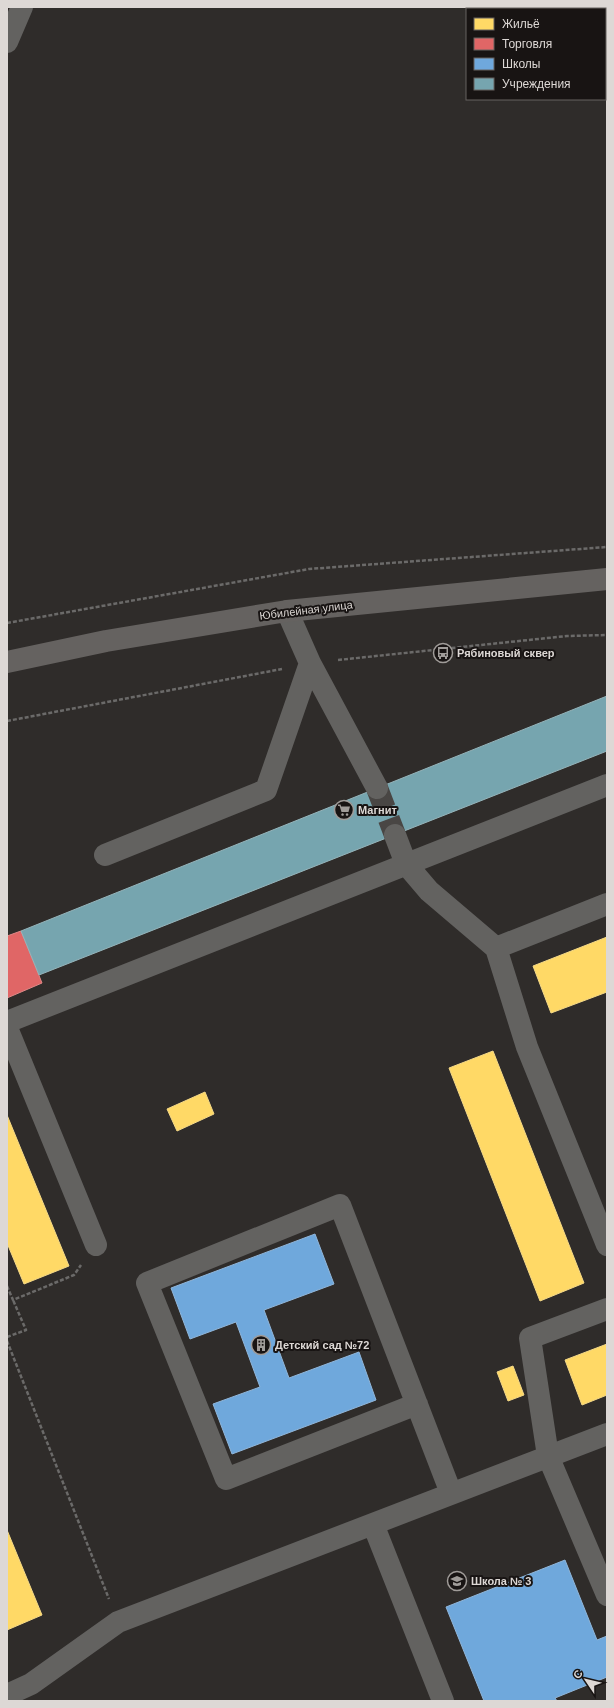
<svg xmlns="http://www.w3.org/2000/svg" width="614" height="1708" viewBox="0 0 614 1708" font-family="Helvetica,sans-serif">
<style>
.homes{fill:#ffd966;stroke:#f5d987}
.shops{fill:#e06666;stroke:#df8887}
.schools{fill:#6fa8dc;stroke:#90b6da}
.public{fill:#76a5af;stroke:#95b4ba}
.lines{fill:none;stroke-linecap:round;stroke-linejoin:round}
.minor-tunnel{stroke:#494644;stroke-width:22;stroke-dasharray:22 11;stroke-linecap:butt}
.path{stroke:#6b6a69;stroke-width:2.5;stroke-dasharray:4 2;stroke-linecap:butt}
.minor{stroke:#636260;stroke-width:22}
.major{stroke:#656260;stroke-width:22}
.labels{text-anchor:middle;stroke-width:4;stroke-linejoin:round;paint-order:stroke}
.street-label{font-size:11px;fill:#ddd8d5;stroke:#181413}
.poi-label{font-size:11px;font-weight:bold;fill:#ddd8d5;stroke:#181413;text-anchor:start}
</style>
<rect width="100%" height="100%" fill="#2f2c2a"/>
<path class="homes" d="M607,937V992L551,1013L533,966Z
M493,1051L584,1283L540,1301L449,1068Z
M205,1092L214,1114L177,1131L167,1109Z
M7,1115L69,1266L24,1284L7,1243Z
M607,1344V1395L582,1405L565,1360Z
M513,1366L524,1395L508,1401L497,1372Z
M7,1530L42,1615L7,1630Z"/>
<path class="shops" d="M21,931L42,983L7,998V936Z"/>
<path class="schools" d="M315,1234L334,1284L264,1310L289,1378L359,1352L376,1400L232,1454L213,1404L260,1387L236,1322L190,1339L171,1288Z
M565,1560L597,1640L607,1636V1677L555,1698L557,1701H484L446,1607Z"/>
<path class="public" d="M607,696V751L39,975L21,931Z"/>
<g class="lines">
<path class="minor-tunnel" d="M377,788L395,835"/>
<path class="path" d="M7,623L309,569L607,547
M338,660L567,636L607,635
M7,721L282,669
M7,1286L13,1300L74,1275L81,1265
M7,1337L26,1330L13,1300
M7,1341L109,1599"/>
<path class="minor" d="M7,42L22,7
M287,611L310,663L377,788
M395,835L406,864L429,891L496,948L527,1047L607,1245
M105,855L266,790L310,663
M496,948L607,904
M7,1022L607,785
M7,1028L96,1245
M607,1309L530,1338L548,1456L607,1595
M417,1404L226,1479L147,1283L340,1205L451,1493
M373,1524L443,1701
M7,1695L31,1684L118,1622L607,1434"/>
<path class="major" d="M7,662L106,641L287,611L607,579"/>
</g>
<defs>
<symbol id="bus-ring" viewBox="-11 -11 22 22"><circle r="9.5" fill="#181413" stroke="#a09c99" stroke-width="1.5"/><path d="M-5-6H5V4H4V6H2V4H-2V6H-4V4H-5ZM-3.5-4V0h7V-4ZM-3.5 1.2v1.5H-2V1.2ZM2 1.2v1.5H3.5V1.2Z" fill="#a09c99"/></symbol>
<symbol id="supermarket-ring" viewBox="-11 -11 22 22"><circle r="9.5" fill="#181413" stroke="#a09c99" stroke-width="1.5"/><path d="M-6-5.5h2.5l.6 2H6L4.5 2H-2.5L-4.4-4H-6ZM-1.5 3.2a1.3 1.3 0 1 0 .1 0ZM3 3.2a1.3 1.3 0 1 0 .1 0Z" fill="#a09c99"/></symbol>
<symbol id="building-ring" viewBox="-11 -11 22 22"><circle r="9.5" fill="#181413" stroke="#a09c99" stroke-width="1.5"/><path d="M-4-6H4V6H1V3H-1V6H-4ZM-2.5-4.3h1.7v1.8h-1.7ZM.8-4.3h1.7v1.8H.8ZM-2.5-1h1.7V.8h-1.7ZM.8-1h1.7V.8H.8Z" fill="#a09c99"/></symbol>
<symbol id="school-ring" viewBox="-11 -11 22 22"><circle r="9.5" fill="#181413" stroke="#a09c99" stroke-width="1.5"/><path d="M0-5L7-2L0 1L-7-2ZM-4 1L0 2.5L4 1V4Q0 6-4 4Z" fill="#a09c99"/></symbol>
</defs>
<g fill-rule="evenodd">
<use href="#bus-ring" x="432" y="642" width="22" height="22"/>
<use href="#supermarket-ring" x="333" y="799" width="22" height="22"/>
<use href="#building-ring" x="250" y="1334" width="22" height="22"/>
<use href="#school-ring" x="446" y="1570" width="22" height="22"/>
</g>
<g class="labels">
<g class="street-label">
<text transform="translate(306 610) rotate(-7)" y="4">Юбилейная улица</text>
</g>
<g class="poi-label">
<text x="457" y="657">Рябиновый сквер</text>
<text x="358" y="814">Магнит</text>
<text x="275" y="1349">Детский сад №72</text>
<text x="471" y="1585">Школа № 3</text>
</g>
</g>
<rect width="614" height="1708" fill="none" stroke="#ddd8d5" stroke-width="16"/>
<rect x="466" y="8" width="140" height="92" fill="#181413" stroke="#676261"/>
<rect x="474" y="18" width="20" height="12" fill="#ffd966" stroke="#676261"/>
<text x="502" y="28" font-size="12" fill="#ddd8d5">Жильё</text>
<rect x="474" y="38" width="20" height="12" fill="#e06666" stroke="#676261"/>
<text x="502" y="48" font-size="12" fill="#ddd8d5">Торговля</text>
<rect x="474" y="58" width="20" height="12" fill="#6fa8dc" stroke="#676261"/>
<text x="502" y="68" font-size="12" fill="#ddd8d5">Школы</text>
<rect x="474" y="78" width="20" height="12" fill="#76a5af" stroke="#676261"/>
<text x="502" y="88" font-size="12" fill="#ddd8d5">Учреждения</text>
<g transform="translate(586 1680) rotate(305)" stroke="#181413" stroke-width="3" paint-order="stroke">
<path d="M0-3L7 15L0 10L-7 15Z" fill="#ddd8d5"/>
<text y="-6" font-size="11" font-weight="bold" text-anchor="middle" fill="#ddd8d5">С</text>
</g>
</svg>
